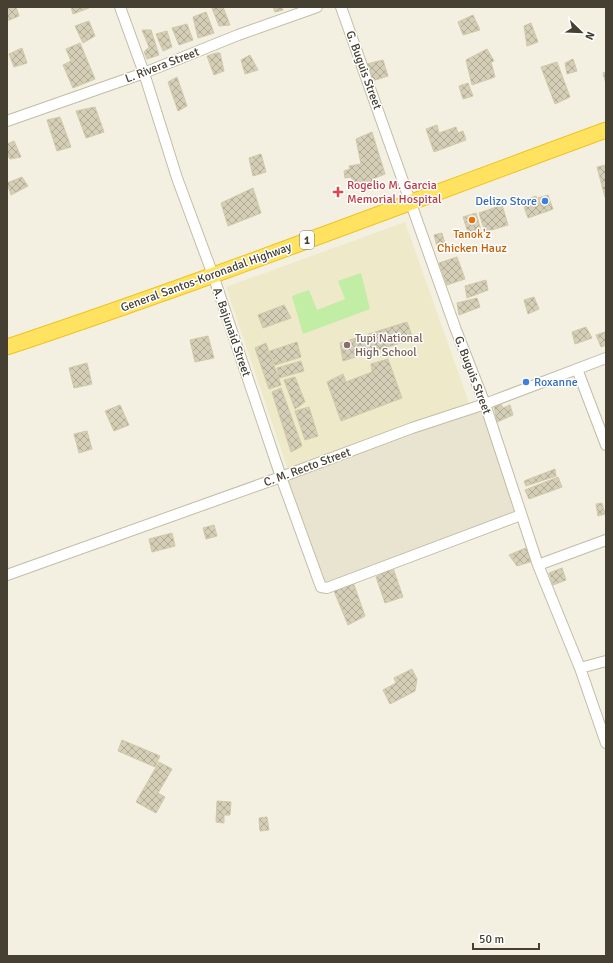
<svg xmlns="http://www.w3.org/2000/svg" width="613" height="963" viewBox="0 0 613 963" font-family="Signika,sans-serif">
<style>
.residential{fill:#e8e4cf}
.education{fill:#eee9c9}
.garden{fill:#c1eda5}
.building{fill:url(#building-cross-hatch);stroke:#d1c8a8}
.lines{fill:none;stroke-linecap:round;stroke-linejoin:round}
.minor-casing{stroke:#c2bda6;stroke-width:12}
.highway-casing{stroke:#eec320;stroke-width:17}
.minor{stroke:#fff;stroke-width:10}
.highway{stroke:#ffe360;stroke-width:15}
.health-dot{fill:#e0444e;stroke:#fff;stroke-width:1.5}
.shop-dot{fill:#3f7fe0;stroke:#fff;stroke-width:1.5}
.food-dot{fill:#e8710a;stroke:#fff;stroke-width:1.5}
.education-dot{fill:#8d6e63;stroke:#fff;stroke-width:1.5}
.labels{text-anchor:middle;stroke-width:3;stroke-linejoin:round;paint-order:stroke}
.shield{fill:#fff;stroke:#7d7970;stroke-width:1}
.shield-label{font-size:11px;font-weight:bold;fill:#454032}
.street-label{font-size:12px;fill:#454032;stroke:#fff}
.health-label{font-size:12px;fill:#be3a42;stroke:#fff;text-anchor:start}
.shop-label{font-size:12px;fill:#366cbe;stroke:#fff;text-anchor:end}
.food-label{font-size:12px;fill:#c56008;stroke:#fff}
.education-label{font-size:12px;fill:#785e54;stroke:#fff;text-anchor:start}
</style>
<defs>
<pattern id="building-cross-hatch" width="8" height="8" patternUnits="userSpaceOnUse"><rect width="8" height="8" fill="#d5ceb6"/><path d="M0 0l8 8M0 8l8-8" fill="none" stroke="#afa995"/></pattern>
</defs>
<rect width="100%" height="100%" fill="#f3f0e1"/>
<path class="residential" d="M479,407L518,513L325,583L288,480Z"/>
<path class="education" d="M405,222L469,403L288,470L226,287Z"/>
<path class="garden" d="M361,273L370,309L303,334L292,296L309,290L317,310L345,299L338,281Z"/>
<path class="building" d="M7,7H16L19,16L7,21Z
M71,7H88L89,8L73,14Z
M216,7H223L230,25L219,26L212,8Z
M273,7H282L283,10L275,12Z
M206,12L214,33L198,38L193,17Z
M473,15L480,30L463,35L458,22Z
M89,21L95,36L83,43L75,26Z
M531,23L538,42L527,46L524,26Z
M187,24L193,40L179,45L172,28Z
M142,30H151L159,55L147,59L144,52L149,47Z
M167,31L172,47L163,51L156,34Z
M80,43L95,79L73,88L63,65L71,61L66,49Z
M22,48L27,63L14,67L9,54Z
M487,49L494,61L491,62L495,77L472,85L466,60Z
M216,53H220L224,71L214,75L207,56Z
M250,55L258,70L245,74L241,60Z
M573,59L577,71L567,74L565,63Z
M383,60L388,76L372,81L367,64Z
M557,62L570,97L555,104L541,67Z
M606,72V84L603,73Z
M177,77L187,106L178,111L168,82Z
M468,83L473,96L463,99L459,86Z
M95,107L104,132L86,138L76,111Z
M60,117L71,147L57,151L47,120Z
M437,125L439,133L456,127L458,133L463,131L466,140L434,152L426,129Z
M372,132L385,174L375,178V182L367,184L364,181L358,184L353,182L351,177L345,178L344,171L350,169L349,166L361,164L356,139Z
M14,141L21,157L10,159L7,154V144Z
M261,154L266,172L253,176L249,158Z
M606,165V197H605L597,167Z
M22,177L28,186L11,195L7,183Z
M253,188L261,213L228,226L221,203Z
M548,195L553,209L543,213L538,198Z
M536,196L542,213L528,218L522,201Z
M502,205L508,225L485,232L479,213Z
M476,213L482,234L470,238L463,217Z
M442,233L445,244L437,246L434,235Z
M457,257L465,279L447,285L439,263Z
M486,280L488,290L467,298L465,286Z
M534,297L539,309L528,314L524,300Z
M477,298L480,307L459,315L457,303Z
M284,305L291,318L263,328L258,315Z
M407,322L413,339L343,361L340,343Z
M586,327L592,338L575,344L572,332Z
M605,332L606,345L601,347L596,335Z
M208,336L214,358L195,362L190,340Z
M297,342L301,357L275,365L270,351Z
M266,343L281,385L269,389L255,348Z
M388,359L402,398L341,421L327,382L343,374L346,382L372,372L371,364Z
M301,361L304,371L279,378L277,368Z
M87,363L92,384L74,388L69,368Z
M295,377L305,402L295,409L284,380Z
M281,388L302,446L291,452L272,392Z
M501,404L503,408L510,405L513,415L497,422L494,406Z
M120,405L129,425L114,431L105,411Z
M309,407L318,436L305,440L295,411Z
M87,431L92,449L79,453L74,434Z
M555,469L556,476L526,486L524,481Z
M558,477L562,487L529,499L525,490Z
M602,503L605,514L598,516L596,504Z
M214,525L217,536L206,539L203,528Z
M172,533L175,546L152,552L149,539Z
M528,547L533,561L517,566L509,555Z
M393,568L403,597L385,603L376,577Z
M562,568L566,580L553,585L549,573Z
M353,582L365,616L348,625L334,591Z
M412,669L417,679L415,691L390,704L383,690L396,683L394,678Z
M122,740L160,756L155,767L118,751Z
M159,762L172,769L158,793L165,797L156,813L136,802Z
M217,801L231,802L230,815H224V823L216,822Z
M267,817L269,830L260,831L259,818Z"/>
<g class="lines">
<defs>
<path id="minor" d="M120,7L144,73L177,178L213,275L281,477L321,587L327,588L521,515
M341,7L456,330L485,404L538,565L580,668L606,743
M7,121L144,73L238,35L317,7
M577,369L606,445
M538,565L606,540
M7,575L281,477L412,428L485,404L606,358
M580,668L606,661"/>
<path id="highway" d="M7,347C208,280 407,203 606,130"/>
</defs>
<use href="#minor" class="minor-casing"/>
<use href="#highway" class="highway-casing"/>
<use href="#minor" class="minor"/>
<use href="#highway" class="highway"/>
</g>
<path class="health-dot" d="M336 186h4v4h4v4h-4v4h-4v-4h-4v-4h4z"/>
<g class="shop-dot">
<circle cx="545" cy="201" r="4"/>
<circle cx="526" cy="382" r="4"/>
</g>
<circle class="food-dot" cx="472" cy="220" r="4"/>
<circle class="education-dot" cx="347" cy="345" r="4"/>
<g class="labels">
<rect class="shield" x="300" y="231" width="14" height="18" rx="3"/>
<g class="shield-label">
<text x="307" y="244">1</text>
</g>
<g class="street-label">
<text transform="translate(162 65) rotate(-21)" y="4">L. Rivera Street</text>
<text transform="translate(364 70) rotate(70)" y="4">G. Buguis Street</text>
<text transform="translate(206 277) rotate(-20)" y="4">General Santos-Koronadal Highway</text>
<text transform="translate(232 332) rotate(71)" y="4">A. Bajunaid Street</text>
<text transform="translate(473 375) rotate(69)" y="4">G. Buguis Street</text>
<text transform="translate(307 467) rotate(-20)" y="4">C. M. Recto Street</text>
</g>
<g class="health-label">
<text x="347" y="189">Rogelio M. Garcia<tspan x="347" dy="14">Memorial Hospital</tspan></text>
</g>
<g class="shop-label">
<text x="537" y="205">Delizo Store</text>
<text x="534" y="386" text-anchor="start">Roxanne</text>
</g>
<g class="food-label">
<text x="472" y="238">Tanok'z<tspan x="472" dy="14">Chicken Hauz</tspan></text>
</g>
<g class="education-label">
<text x="355" y="342">Tupi National<tspan x="355" dy="14">High School</tspan></text>
</g>
</g>
<rect width="613" height="963" fill="none" stroke="#454032" stroke-width="16"/>
<g transform="translate(581 32) rotate(113)" stroke="#ffffff" stroke-width="3" paint-order="stroke">
<path d="M0-3L7 15L0 10L-7 15Z" fill="#454032"/>
<text y="-6" font-size="11" font-weight="bold" text-anchor="middle" fill="#454032">N</text>
</g>
<path d="M473 943v6h66v-6" fill="none" stroke="#454032" stroke-width="2"/>
<text x="479" y="943" font-size="12" fill="#454032" stroke="#ffffff" stroke-width="3" paint-order="stroke">50 m</text>
</svg>
